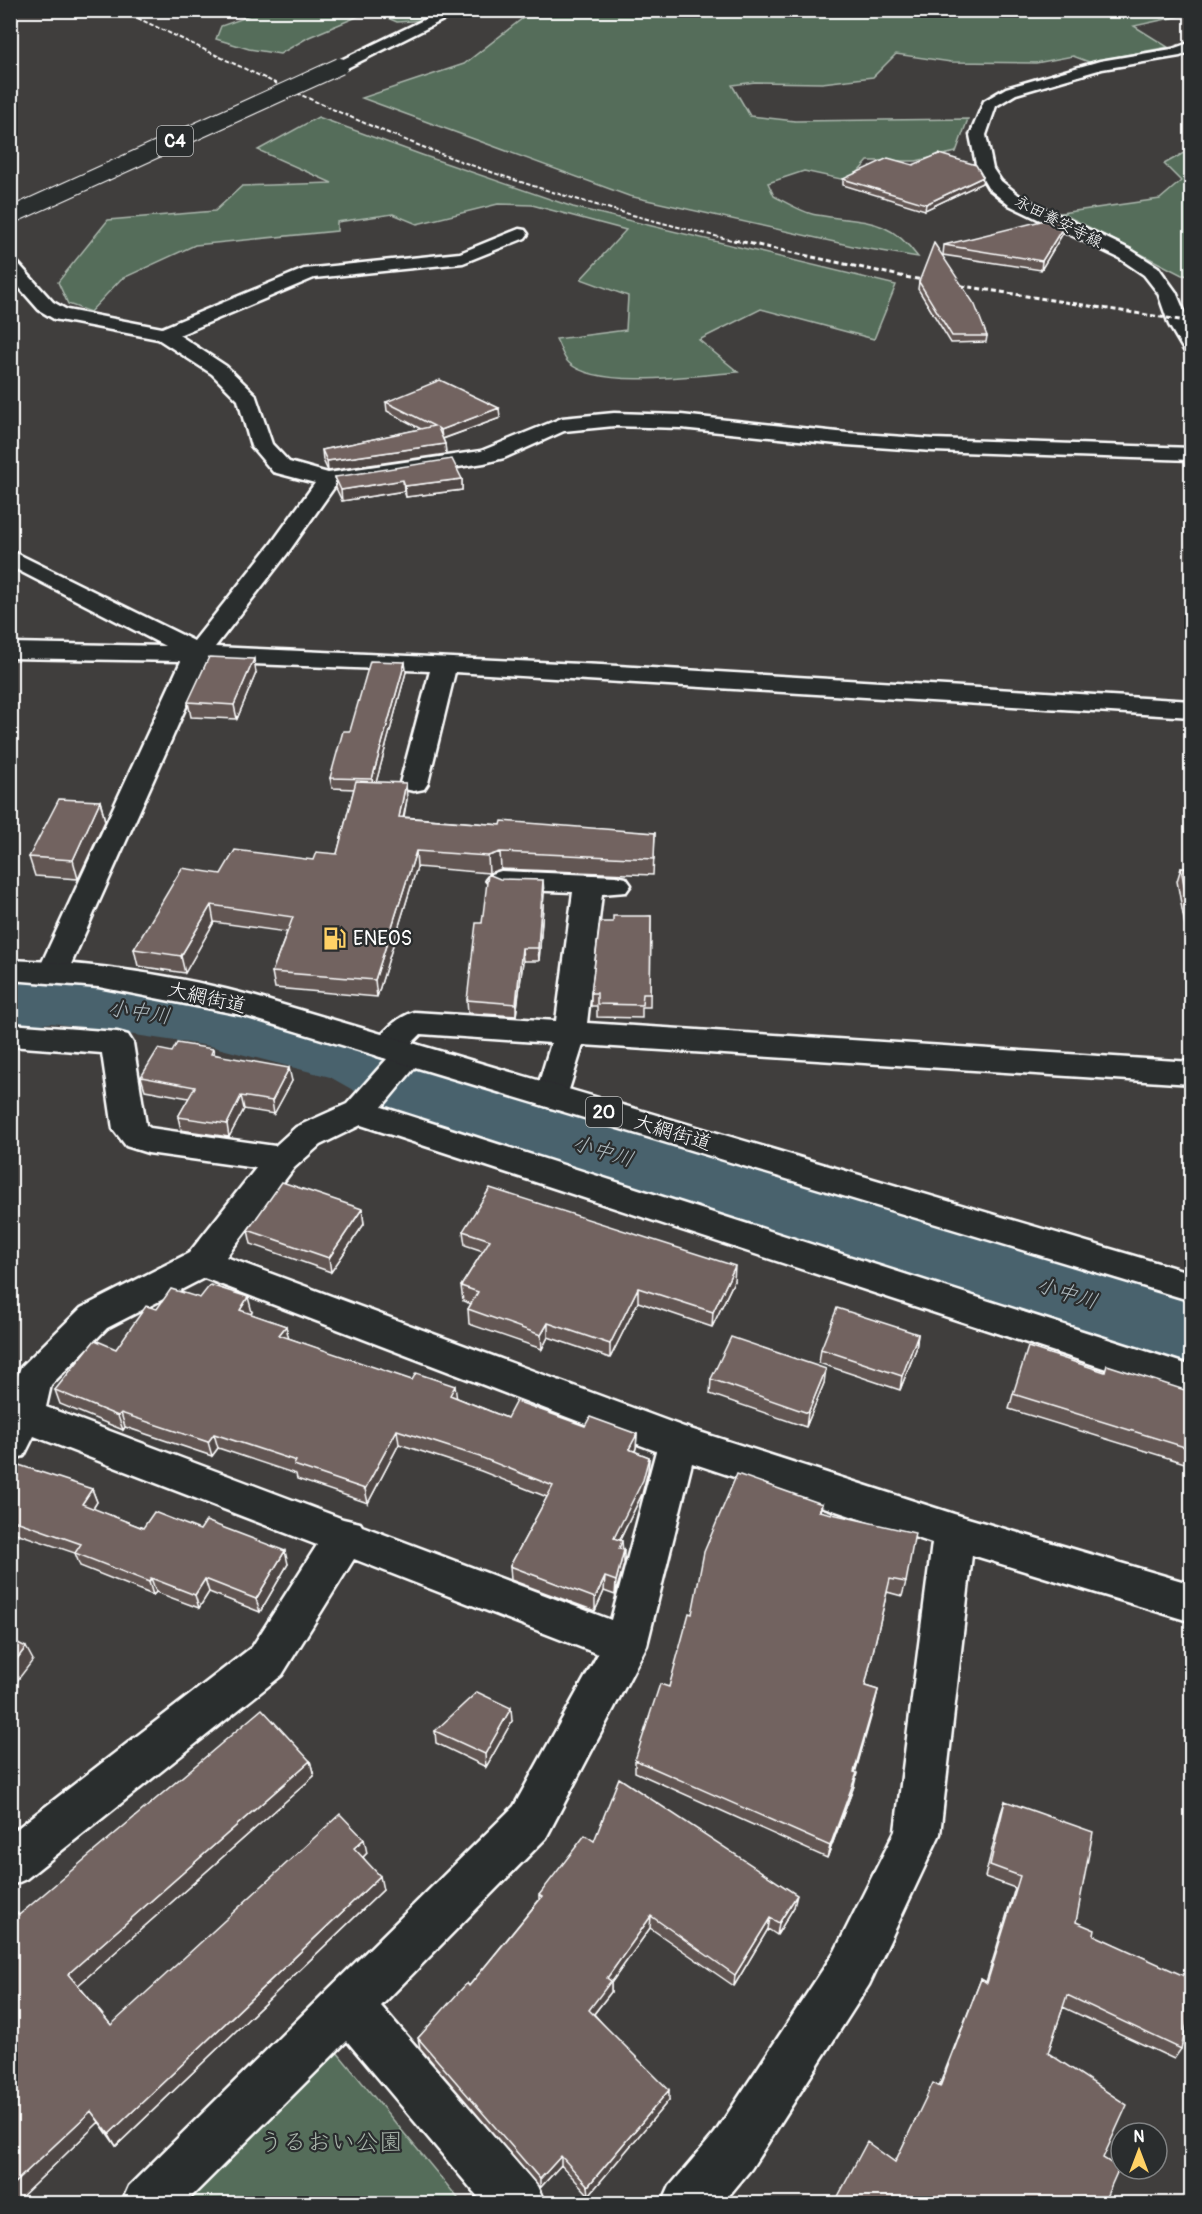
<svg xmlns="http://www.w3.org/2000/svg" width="1202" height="2214" viewBox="0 0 1202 2214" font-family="Pangolin,'Klee One',sans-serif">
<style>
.green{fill:#546d5a;stroke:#aab6ac;stroke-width:1.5}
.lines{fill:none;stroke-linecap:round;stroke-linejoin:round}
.river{fill:#48626d;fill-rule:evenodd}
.street-casing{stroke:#fff;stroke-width:5}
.secondary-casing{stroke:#fff;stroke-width:5}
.primary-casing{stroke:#fff;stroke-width:5}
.highway-casing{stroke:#fff;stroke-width:5}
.street{fill:#2a2d2e;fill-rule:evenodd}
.secondary{fill:#2a2d2e;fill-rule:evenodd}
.primary{fill:#2a2d2e;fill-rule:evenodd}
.highway{fill:#2a2d2e;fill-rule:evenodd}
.rail-far1{stroke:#fff;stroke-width:2;stroke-dasharray:4.5 2;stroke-linecap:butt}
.rail{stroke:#fff;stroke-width:3;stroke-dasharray:5 3;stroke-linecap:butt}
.highway-bridge-casing{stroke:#fff;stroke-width:18;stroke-linecap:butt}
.highway-bridge{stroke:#2a2d2e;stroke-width:16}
.wall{fill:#625653;stroke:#fff;stroke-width:1.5}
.shaded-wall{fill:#504644;stroke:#fff;stroke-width:1.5}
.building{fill:#726461;stroke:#fff;stroke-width:1.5}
.labels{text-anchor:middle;stroke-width:4.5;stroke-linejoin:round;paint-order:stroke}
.far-street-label{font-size:16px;fill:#fff;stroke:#2a2d2e}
.shield{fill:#2a2d2e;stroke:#bfc0c0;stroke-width:1.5}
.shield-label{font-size:18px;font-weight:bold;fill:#fff}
.poi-label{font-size:20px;fill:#fff;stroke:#2a2d2e;text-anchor:start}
.street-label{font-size:20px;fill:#fff;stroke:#2a2d2e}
.water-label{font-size:21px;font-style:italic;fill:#adb8bd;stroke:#2a2d2e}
.near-park-label{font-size:24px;fill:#aab6ac;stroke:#2a2d2e}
</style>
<rect width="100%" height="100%" fill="#403e3d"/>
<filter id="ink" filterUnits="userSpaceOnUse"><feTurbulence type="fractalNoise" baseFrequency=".0167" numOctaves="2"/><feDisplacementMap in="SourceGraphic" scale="12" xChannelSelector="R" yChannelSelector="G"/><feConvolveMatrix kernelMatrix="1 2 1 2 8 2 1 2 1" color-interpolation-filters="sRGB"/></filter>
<g filter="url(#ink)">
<path class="green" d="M793,10L837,15L1161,10L1180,16L1134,26L1168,47L1089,62L1073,56L1036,63L951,62L896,54L873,77L822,83L755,82L732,85L750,116L795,121L968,119L956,152L916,161H868L850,181L804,171L768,183L774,196C787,203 803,213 817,215C862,223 888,216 918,257L857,247L629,196L362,98L464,64L532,11Z
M222,11H429L425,20L397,22L371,11L309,37L280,54L249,49L216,39L221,26L247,17Z
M318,117L422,155L573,207L896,285L874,339L761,309L699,340L738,372C700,375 598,390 569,363C563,358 560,346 556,339L626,330L628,296L581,279L626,230L532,205L498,204L417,224L393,214L337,222V231L195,245L121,279L90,312L68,304L58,282L108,220L215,211L242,186L332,183L258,150Z
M1191,149V276L1182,275L1061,213L1160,199L1181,181L1164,164Z
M336,2051L462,2203L177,2204Z"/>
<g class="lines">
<path class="river" d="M52,977L210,1000L351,1034L375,1041L440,1075L1192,1300V1364L390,1111L330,1077L210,1046L52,1023L10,1027V981Z"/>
<defs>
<path id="street" d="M519,229L525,230L528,234L525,238L463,263L314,278L179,335L226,366L255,394L272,444L289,462L328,473L481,451L562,418L614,413L681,415L847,433L933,439L1192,448V460L933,451L847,445L681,428L614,426L564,431L504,458L484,463L335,486L287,554L215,647L601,665L1192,701V717L455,672L428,783L424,789L414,791L404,789L400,783L430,671L206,662L68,971L64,978L53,981L42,978L38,971L181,661L10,658V643L165,646L10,566V550L194,641L271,544L315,483L273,472L251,446L238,400L212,374L158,339L54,319L39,310L10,277V260L16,261L53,302L67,310L162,328L304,269L460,253Z
M501,871L616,876L626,878L631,885L626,892L602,894L587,1023L1192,1062V1084L583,1045L567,1096L563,1104L551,1108L539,1104L535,1096L551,1043L421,1034L412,1043L421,1046L426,1054L382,1107L1192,1366V1397L361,1125L320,1145L294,1168L226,1257L684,1427L954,1514L1192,1584V1622L972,1555L940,1834L869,1985L751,2169L722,2204H662L670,2186L715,2133L835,1951L895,1831L932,1543L692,1463L647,1645L546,1838L381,2006L537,2186L545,2204H484L347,2041L184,2204H121L129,2186L514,1806L598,1654L354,1559L282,1675L26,1879L10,1886V1834L252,1647L317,1545L34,1436L24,1456L10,1460V1397L21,1367L81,1308L189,1253L256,1168L148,1153L126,1146L113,1129L102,1053L10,1046V1024L117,1032L128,1035L133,1043L146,1125L150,1128L275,1146L296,1127L347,1104L387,1059L377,1056L372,1048C381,1033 397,1017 414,1012L556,1021L573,892L501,889L491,886L486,880L491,874ZM204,1278L656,1451L611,1620L362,1526L360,1523L343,1519L46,1407L51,1385L107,1328Z"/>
<path id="secondary" d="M1192,42V51L1180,56L1102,69L1016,94L996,106L986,135L993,169L1001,181L1021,197L1131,250L1158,267L1176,292L1192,330V354L1185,352L1169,325L1158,293L1144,275L1119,258L1009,205L988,188L977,169L970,135L984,101L1006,88L1100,61L1172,49Z"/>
<path id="primary" d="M10,960C93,963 177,975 256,997L1192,1273V1301L242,1015L99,987L10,980Z"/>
<path id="highway" d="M444,10H463L345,69L340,70L333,66L335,63Z"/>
</defs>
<use href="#street" class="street-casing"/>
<use href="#secondary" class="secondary-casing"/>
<use href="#primary" class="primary-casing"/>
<use href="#highway" class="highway-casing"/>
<use href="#street" class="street"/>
<use href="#secondary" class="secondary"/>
<use href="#primary" class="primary"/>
<use href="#highway" class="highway"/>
<path class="rail-far1" d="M120,10C220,56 320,107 423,147C525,187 633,217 740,242"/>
<path class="rail" d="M734,240L905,277L1192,322"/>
<defs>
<path id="highway-bridge" d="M10,216L340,66"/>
</defs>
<use href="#highway-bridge" class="highway-bridge-casing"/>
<use href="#highway-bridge" class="highway-bridge"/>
</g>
<path class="wall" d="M913,165L982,183L925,210L843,185V179Z
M1063,233L1041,270L943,255L944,245Z
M919,282L987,336L986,342L951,343L918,289Z
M386,402L500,418L443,439L445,444L446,454L328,471L323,460L322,450L421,429L387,411Z
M335,477L462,479V490L406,497L404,491L342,501L336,488Z
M405,662L406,672L376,782L407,799L404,817L501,825L655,833L653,875L501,869L489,873L417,867L377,997L275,988L272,972L287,932L214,922L185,973L138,966L134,949L221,874L313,860L337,854L354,789L332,788L330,778L350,731Z
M256,673L237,719L191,717L188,702Z
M100,801L105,821L78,879L35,876L29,857Z
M1181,868L1191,869V959L1177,881Z
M544,893L539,961H523L516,1016L468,1013L467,1000L482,923Z
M651,916L650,1007H642V1018L597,1017V1006H591V993L613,922Z
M213,1049L214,1054L292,1081L274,1114L244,1109L229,1137L181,1130L178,1117L189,1098L145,1090L141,1077L172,1052Z
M362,1209L364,1224L331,1272L251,1244L248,1230Z
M463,1231L734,1281L712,1327L638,1302L610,1358L548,1337L542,1349L469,1324L468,1309L471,1304L463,1301L461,1286L483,1251L465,1245Z
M200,1298L252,1312L250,1314L286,1326L288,1338L457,1398L507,1418L585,1426L637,1434L636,1448L635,1452L649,1457L648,1471L642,1494L620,1540L622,1541L624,1564L615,1595L604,1591L595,1611L511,1580L510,1566L547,1497L481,1471L399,1444L368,1503L297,1479L296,1474L218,1448L212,1456L125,1427L123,1430L60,1404L55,1390L116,1349L157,1309Z
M918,1334L916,1349L900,1390L819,1363L821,1349Z
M1105,1372L1191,1392V1465L1009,1409L1013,1394Z
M711,1379L824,1383L806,1427L710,1394Z
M10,1478L92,1489L97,1502L93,1509L143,1528L288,1564L260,1612L209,1592L199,1608L156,1592L153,1595L80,1566L75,1553L10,1531Z
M822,1504L820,1511L906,1582L902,1596L887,1592L865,1686L878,1690L855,1772L854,1786L827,1858L635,1772V1760L669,1687L692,1614Z
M512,1721L486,1767L436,1743L435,1731Z
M310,1761L314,1776L78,1985L111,2025L367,1853L363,1857L383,1890L116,2146L99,2122L14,2204L19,1915Z
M1005,1801L1076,1922L1094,1935L1181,2049L1174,2059L1063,2007L1048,2053L1103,2158L895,2162L939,2086L981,1979L986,1982L1015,1888L985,1877L1001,1813Z
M594,1841L794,1907L777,1935L768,1929L734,1986L650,1928L611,1983V1992L594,2014L669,2100L589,2195L561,2165L540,2188L420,2048L418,2038L469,1986L539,1900V1895Z"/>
<path class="shaded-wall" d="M983,177L982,183L925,210L926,204Z
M1065,224L1063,233L1041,270L1042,261Z
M499,408L500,418L442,439L441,430Z
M445,444L446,454L328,471L327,461Z
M462,479V490L406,497L405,486Z
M403,480L404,491L342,501L341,490Z
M254,659L256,673L237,719L234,705Z
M405,662L406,672L374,790L372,779Z
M406,783L407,799L400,833L399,817Z
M100,801L105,821L78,879L73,860Z
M416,851L417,867L377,997L375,980Z
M500,852L501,869L489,873L488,856Z
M543,880L544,893L539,961L538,948Z
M211,905L214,922L185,973L181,956Z
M522,948L523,961L516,1016V1004Z
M289,1068L292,1081L274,1114L272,1101Z
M241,1096L244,1109L229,1137L227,1124Z
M362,1209L364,1224L331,1272L329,1258Z
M735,1266L734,1281L712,1327L713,1312Z
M638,1288V1302L610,1358V1344Z
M248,1297L252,1312L243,1324L240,1310Z
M548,1323V1337L542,1349L541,1335Z
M286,1326L289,1340L279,1335Z
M918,1334L916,1349L900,1390L902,1376Z
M826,1369L824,1383L806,1427L808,1413Z
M455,1386L457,1400L450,1395Z
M121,1413L125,1427L123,1430L118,1416Z
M397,1430L399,1444L368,1503L365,1489Z
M214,1434L218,1448L212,1456L208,1442Z
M637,1434L636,1448L629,1463V1449Z
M649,1457L648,1471L642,1494L614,1552V1538Z
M92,1489L97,1502L87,1518L82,1504Z
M624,1550V1564L615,1595L616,1581Z
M285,1551L288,1564L260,1612L256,1599Z
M605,1577L604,1591L595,1611V1598Z
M151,1578L156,1592L153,1595L149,1582Z
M205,1579L209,1592L199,1608L195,1595Z
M26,1647L33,1660L10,1690V1668Z
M878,1690L875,1703L852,1784L854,1772Z
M511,1708L512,1721L486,1767L485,1754Z
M310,1761L314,1776L76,1987L68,1974Z
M857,1773L854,1786L827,1858L830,1846Z
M10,1789L14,1794L10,1797Z
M364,1839L367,1853L358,1862L354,1848Z
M380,1876L383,1890L116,2146L109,2134Z
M797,1895L794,1907L777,1935L779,1923Z
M651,1916L650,1928L611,1983V1992L589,2020V2010L607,1978Z
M770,1918L768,1929L734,1986L735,1975Z
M669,2090V2100L589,2195L588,2186Z
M91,2111L99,2122L14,2204H10V2187Z
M561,2156V2165L540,2188V2179Z"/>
<path class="building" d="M939,154L976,165L983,177L926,204L843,179L888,158L913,165Z
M1053,218L1065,224L1042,261L944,245Z
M934,243L975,305L987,336H952L919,282Z
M440,380L499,408L441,430L438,428L445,444L327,461L322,450L434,426L386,402Z
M452,459L462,479L405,486L403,480L341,490L335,477Z
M209,657L254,659L234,705L188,702Z
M370,661L405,662L372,779L330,778L343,731H350Z
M356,781L406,783L399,817L501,825L502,821L655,833L654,859L500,852L488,856L416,851L375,980L272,972L293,917L211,905L181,956L134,949L182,868L221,874L235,850L313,860L316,852L337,854Z
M59,799L100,801L73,860L29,857Z
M1181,868L1191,869V924Z
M488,874L500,879L543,880L538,948H522L516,1004L467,1000L476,923H482Z
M613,916H651L650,994H643L642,1005L597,1004V993H591L600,922H613Z
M177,1043L213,1049L211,1054L289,1068L272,1101L241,1096L227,1124L178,1117L195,1087L141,1077L158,1049L172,1052Z
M282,1182L362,1209L329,1258L248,1230Z
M490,1188L735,1266L713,1312L638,1288L610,1344L548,1323L541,1335L468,1309L478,1292L461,1286L490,1240L463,1231Z
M210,1285L248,1297L240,1310L286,1326L279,1335L412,1380L416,1373L455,1386L450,1395L507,1418L516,1401L585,1426L590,1417L637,1434L629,1449L649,1457L643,1480L614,1538L622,1541L619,1549L624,1550L616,1581L605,1577L595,1598L510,1566L553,1486L480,1457L397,1430L365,1489L294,1465L296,1461L214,1434L208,1442L121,1413L118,1416L55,1390L95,1340L116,1349L146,1306L157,1309L171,1289L200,1298Z
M837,1308L918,1334L902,1376L821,1349Z
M731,1337L826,1369L808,1413L711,1379Z
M1028,1347L1105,1372L1107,1365L1191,1392V1449L1013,1394Z
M19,1465L92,1489L82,1504L143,1528L154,1512L200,1530L206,1521L285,1551L256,1599L205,1579L195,1595L151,1578L149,1582L75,1553L81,1544L10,1519V1478Z
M737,1474L822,1504L819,1511L915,1533L906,1582L890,1579L865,1686L878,1690L854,1772L857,1773L830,1846L635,1760L660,1684L669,1687L689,1613L692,1614L704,1552Z
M10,1639L26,1647L10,1668Z
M477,1692L511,1708L485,1754L435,1731Z
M262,1709L310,1761L68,1974L111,2025L340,1814L364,1839L354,1848L380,1876L109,2134L91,2111L10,2187V1905L19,1915Z
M619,1778L797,1895L779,1923L770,1918L735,1975L651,1916L607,1978L611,1981L589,2010L669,2090L588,2186L561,2156L540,2179L418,2038L467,1983L469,1986L542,1897L539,1895L585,1835L594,1841Z
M1005,1801L1093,1832L1076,1922L1095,1930L1094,1935L1191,1979V2007L1181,2049L1067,1995L1048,2053L1127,2105L1103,2158L1119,2168L1103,2204H834L867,2142L895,2162L933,2083L940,2087L981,1979L987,1983L1020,1876L990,1865Z"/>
</g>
<defs>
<symbol id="fuel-bare" viewBox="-9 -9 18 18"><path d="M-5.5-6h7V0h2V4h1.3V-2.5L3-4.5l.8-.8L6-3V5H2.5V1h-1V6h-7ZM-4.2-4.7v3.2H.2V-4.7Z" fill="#ffd166" stroke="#2a2d2e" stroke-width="2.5" paint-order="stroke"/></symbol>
</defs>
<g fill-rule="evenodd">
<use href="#fuel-bare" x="318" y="922" width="33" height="33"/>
</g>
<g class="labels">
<g class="far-street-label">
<text transform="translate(1059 221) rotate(27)" y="6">永田養安寺線</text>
</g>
<g class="shield">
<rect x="157" y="126" width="36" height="30" rx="4.5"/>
<rect x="586" y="1097" width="36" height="30" rx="4.5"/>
</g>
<g class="shield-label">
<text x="175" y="147">C4</text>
<text x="604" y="1118">20</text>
</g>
<g class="poi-label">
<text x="353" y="945">ENEOS</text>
</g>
<g class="street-label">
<text transform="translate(207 997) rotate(13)" y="7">大網街道</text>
<text transform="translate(673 1132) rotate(17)" y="7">大網街道</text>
</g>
<g class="water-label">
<text transform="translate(139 1012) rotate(8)" y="7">小中川</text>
<text transform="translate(603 1151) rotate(17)" y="7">小中川</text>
<text transform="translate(1067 1293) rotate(17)" y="7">小中川</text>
</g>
<g class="near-park-label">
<text x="331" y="2150">うるおい公園</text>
</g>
</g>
<rect width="1202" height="2214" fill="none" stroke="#2a2d2e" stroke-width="36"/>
<rect x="18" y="18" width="1166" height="2178" fill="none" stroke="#fff" stroke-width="2" filter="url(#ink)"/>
<g transform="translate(1139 2151)"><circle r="28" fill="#2a2d2e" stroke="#7f8182" stroke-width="1.5"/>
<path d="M0-4.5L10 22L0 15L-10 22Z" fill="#ffd166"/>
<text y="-9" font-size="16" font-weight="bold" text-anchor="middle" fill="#ffffff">N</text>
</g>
</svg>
